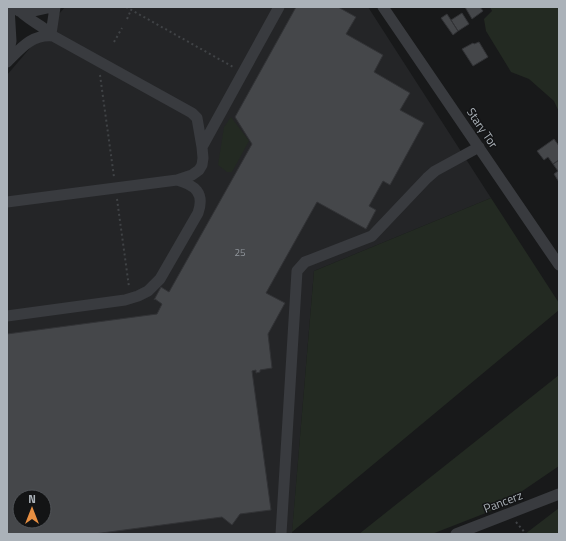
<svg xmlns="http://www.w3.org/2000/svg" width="566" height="541" viewBox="0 0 566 541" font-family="'Titillium Web',sans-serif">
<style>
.built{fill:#242527;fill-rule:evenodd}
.green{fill:#232a22}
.building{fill:#45474a;stroke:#323336;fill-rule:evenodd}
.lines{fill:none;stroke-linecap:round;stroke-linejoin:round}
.path{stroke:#404346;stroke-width:2;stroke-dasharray:2 3;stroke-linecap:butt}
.minor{stroke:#393b3f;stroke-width:11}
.labels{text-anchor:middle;stroke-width:3;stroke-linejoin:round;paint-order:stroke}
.number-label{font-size:10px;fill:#92979d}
.street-label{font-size:12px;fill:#abb2b9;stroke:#131415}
</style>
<rect width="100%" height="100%" fill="#18191a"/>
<path class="built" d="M65,7H368L491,198L314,271L292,534H7V75ZM20,497H44V521H20Z"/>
<path class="green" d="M490,7H559V112L554,101L529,79L511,72L486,31L484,19L492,11Z
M231,117L249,141L232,172H227L218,165L224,127Z
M491,198L559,303V310L292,532L314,271Z
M559,375V466L496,509L432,534H359Z
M559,508V534H525Z"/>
<path class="building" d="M296,7H338L356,17L346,34L383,55L374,72L410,93L400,110L424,123L390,185L383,181L369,206L376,210L366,229L317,202L266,293L285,303L268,334L272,368L260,370V372L256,373V370L252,371L271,510L240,514L232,525L222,517L94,534H7V334L157,314L162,304L155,299L154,300L161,287L169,292L252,144L235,117ZM20,497H44V521H20Z
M465,7H480L483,11L472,19Z
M462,13L469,24L458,31L451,20Z
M447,14L458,31L453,35L441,18Z
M479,42L488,57L473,66L462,49L473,43L474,44Z
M554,139L559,146V160L553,164L548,157L544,160L537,151Z
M559,160V182L554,174L558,171L553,164Z"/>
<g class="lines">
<path class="path" d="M126,7L235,68
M127,19L131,10
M114,42L122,28
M100,75L114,177
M117,199L129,287
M516,522L526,534"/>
<path class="minor" d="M383,7L559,265
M19,11H34L52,7
M51,34L55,7
M7,61L11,41L9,7
M7,62C21,48 32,34 53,36
M202,147L279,7
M7,202L177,180L192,175L199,170L202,165L203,158L202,147L197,118L192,113L53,36C42,24 26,20 16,7
M7,316L125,300L138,296L148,291L160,279L198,213C205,193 195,185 177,180
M281,534L297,271L305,262L372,236L427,178L435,171L479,147
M456,534L559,494"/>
</g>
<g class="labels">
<g class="number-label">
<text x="240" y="256">25</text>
</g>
<g class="street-label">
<text transform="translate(482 128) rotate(56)" y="4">Stary Tor</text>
<text transform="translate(503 502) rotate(-21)" y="4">Pancerz</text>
</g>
</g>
<rect width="566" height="541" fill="none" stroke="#abb2b9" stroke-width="16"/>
<g transform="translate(32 509)"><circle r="19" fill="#131415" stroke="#505357"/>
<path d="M0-3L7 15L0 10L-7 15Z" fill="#e88f42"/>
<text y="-6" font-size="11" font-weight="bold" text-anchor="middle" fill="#abb2b9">N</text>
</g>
</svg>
